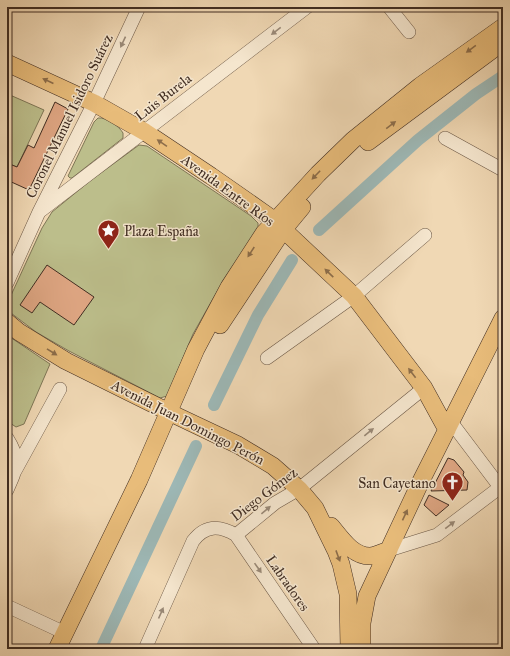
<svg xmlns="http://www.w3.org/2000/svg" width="510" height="656" viewBox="0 0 510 656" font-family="'IM FELL Great Primer',serif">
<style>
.green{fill:#bcbe8b;stroke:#7e7656}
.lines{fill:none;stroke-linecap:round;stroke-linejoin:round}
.canal{stroke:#9db8b6;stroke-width:12}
.building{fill:#e0a784;stroke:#402d22}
.minor-casing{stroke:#6c5846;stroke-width:14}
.major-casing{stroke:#402d22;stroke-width:18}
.minor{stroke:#f5e6ce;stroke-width:13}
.major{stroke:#e8bc7a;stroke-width:17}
.oneway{fill:#9a8a78}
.oneway2{fill:#8c6d4a}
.labels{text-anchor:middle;stroke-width:3;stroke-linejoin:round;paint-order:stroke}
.street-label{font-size:14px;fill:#402d22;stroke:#f5e6ce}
.poi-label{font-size:14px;fill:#402d22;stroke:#f5e6ce;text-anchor:start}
</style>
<rect width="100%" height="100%" fill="#f0d8b4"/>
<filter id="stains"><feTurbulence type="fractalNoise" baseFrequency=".005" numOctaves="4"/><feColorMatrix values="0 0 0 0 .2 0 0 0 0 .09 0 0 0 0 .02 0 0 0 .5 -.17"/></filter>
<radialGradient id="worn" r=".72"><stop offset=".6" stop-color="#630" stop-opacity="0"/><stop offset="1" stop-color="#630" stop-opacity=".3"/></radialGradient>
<path class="green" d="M10,95L44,110L17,167L7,163V101Z
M98,118C106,117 119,126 123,133V138L72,178H70L68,176L94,122Z
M139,145L147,146L251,216L258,223V228L223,281L193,334L167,396L160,398L69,351L36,332L7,310V304L42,228L52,212L90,181Z
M7,335L50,364L24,424L16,427L7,421Z"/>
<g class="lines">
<path class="canal" d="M319,230L418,140L476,94L503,76
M214,405L258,315L292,260
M101,649L196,446"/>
</g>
<path class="building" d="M55,102L68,109L29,190L7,180V163L17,167L28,145L34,148Z
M47,265L94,297L74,325L40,302L32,313L20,305Z
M448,458L454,460L464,472L463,475L468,482L467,490L431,491Z
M429,495L449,505L436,516L424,505Z"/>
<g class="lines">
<defs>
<path id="minor" d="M389,7L409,32
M445,138L503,170
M39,212L307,7
M7,283L39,212L94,103L139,7
M267,358L354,296L425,235
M451,422L503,491
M7,438C21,460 17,468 7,490
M15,471L60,389
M236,535L275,503L299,489L424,388
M389,550L437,535L503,485
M7,606L65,633
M145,649L193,541C205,525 219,525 236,535L314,649"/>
<path id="major" d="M7,63L94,103L145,132L211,176L271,218L354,296L424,388L447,430
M368,142L503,42
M7,322L19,332L66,361L179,417L238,445L273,466L299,489L315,508L336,551L341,564L348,594L349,649
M220,325L283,230L302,207
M331,526C341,538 353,557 371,556C377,555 383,552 389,550
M57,649L139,480L196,349L229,287L264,233L318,174L353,140L420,86L503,27
M362,649V623L367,596L421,481L503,318"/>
</defs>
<use href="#minor" class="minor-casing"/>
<use href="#major" class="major-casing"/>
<use href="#minor" class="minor"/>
<use href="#major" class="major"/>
</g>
<defs><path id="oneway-solid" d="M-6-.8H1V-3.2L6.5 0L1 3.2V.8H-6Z"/></defs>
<g class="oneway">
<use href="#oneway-solid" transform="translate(276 31) rotate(142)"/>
<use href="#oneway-solid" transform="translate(123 42) rotate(115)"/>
<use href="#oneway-solid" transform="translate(369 432) rotate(-39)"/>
<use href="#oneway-solid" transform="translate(266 510) rotate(-40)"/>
<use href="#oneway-solid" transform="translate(450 525) rotate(-37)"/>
<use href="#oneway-solid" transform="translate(258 568) rotate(55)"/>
<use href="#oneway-solid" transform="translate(161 613) rotate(-66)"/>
</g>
<g class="oneway2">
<use href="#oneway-solid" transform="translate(471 49) rotate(144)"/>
<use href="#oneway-solid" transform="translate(48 81) rotate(-155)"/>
<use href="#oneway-solid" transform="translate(391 125) rotate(-37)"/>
<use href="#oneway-solid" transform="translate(162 143) rotate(-146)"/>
<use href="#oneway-solid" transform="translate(316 175) rotate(134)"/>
<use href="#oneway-solid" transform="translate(251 252) rotate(123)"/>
<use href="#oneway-solid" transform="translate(329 273) rotate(-136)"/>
<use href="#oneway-solid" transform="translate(52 352) rotate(32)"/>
<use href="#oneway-solid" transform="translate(412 373) rotate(-127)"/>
<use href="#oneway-solid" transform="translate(405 515) rotate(-65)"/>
<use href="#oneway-solid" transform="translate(338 556) rotate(70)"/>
</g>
<defs>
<symbol id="sight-pin" viewBox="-11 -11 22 30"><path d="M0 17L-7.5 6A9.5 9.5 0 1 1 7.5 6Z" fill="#8f2418" stroke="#f5e6ce"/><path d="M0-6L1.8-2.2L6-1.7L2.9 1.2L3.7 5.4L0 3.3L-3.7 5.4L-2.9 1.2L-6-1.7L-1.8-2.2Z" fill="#fff"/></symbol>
<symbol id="church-pin" viewBox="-11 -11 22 30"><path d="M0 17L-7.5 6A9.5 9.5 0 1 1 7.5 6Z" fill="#8f2418" stroke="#f5e6ce"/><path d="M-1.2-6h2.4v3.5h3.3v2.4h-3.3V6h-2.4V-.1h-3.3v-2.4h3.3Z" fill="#fff"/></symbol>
</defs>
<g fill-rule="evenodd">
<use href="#sight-pin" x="96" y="218" width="25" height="34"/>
<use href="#church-pin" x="440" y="470" width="25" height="34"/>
</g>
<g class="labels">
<g class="street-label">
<text transform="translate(163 97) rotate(-38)" y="5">Luis Burela</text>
<text transform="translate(69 116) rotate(-64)" y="5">Coronel Manuel Isidoro Suárez</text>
<text transform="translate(228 190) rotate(36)" y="5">Avenida Entre Ríos</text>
<text transform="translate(188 422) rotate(27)" y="5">Avenida Juan Domingo Perón</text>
<text transform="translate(264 494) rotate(-37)" y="5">Diego Gómez</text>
<text transform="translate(288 583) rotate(55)" y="5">Labradores</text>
</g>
<g class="poi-label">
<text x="124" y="236">Plaza España</text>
<text x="436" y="488" text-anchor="end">San Cayetano</text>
</g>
</g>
<rect width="510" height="656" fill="none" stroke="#f0d8b4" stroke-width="24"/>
<rect x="8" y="8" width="494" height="640" fill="none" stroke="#402d22" stroke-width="2"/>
<rect x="12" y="12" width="486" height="632" fill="none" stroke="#402d22"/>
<rect width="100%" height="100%" filter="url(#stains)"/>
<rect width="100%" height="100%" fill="url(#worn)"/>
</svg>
